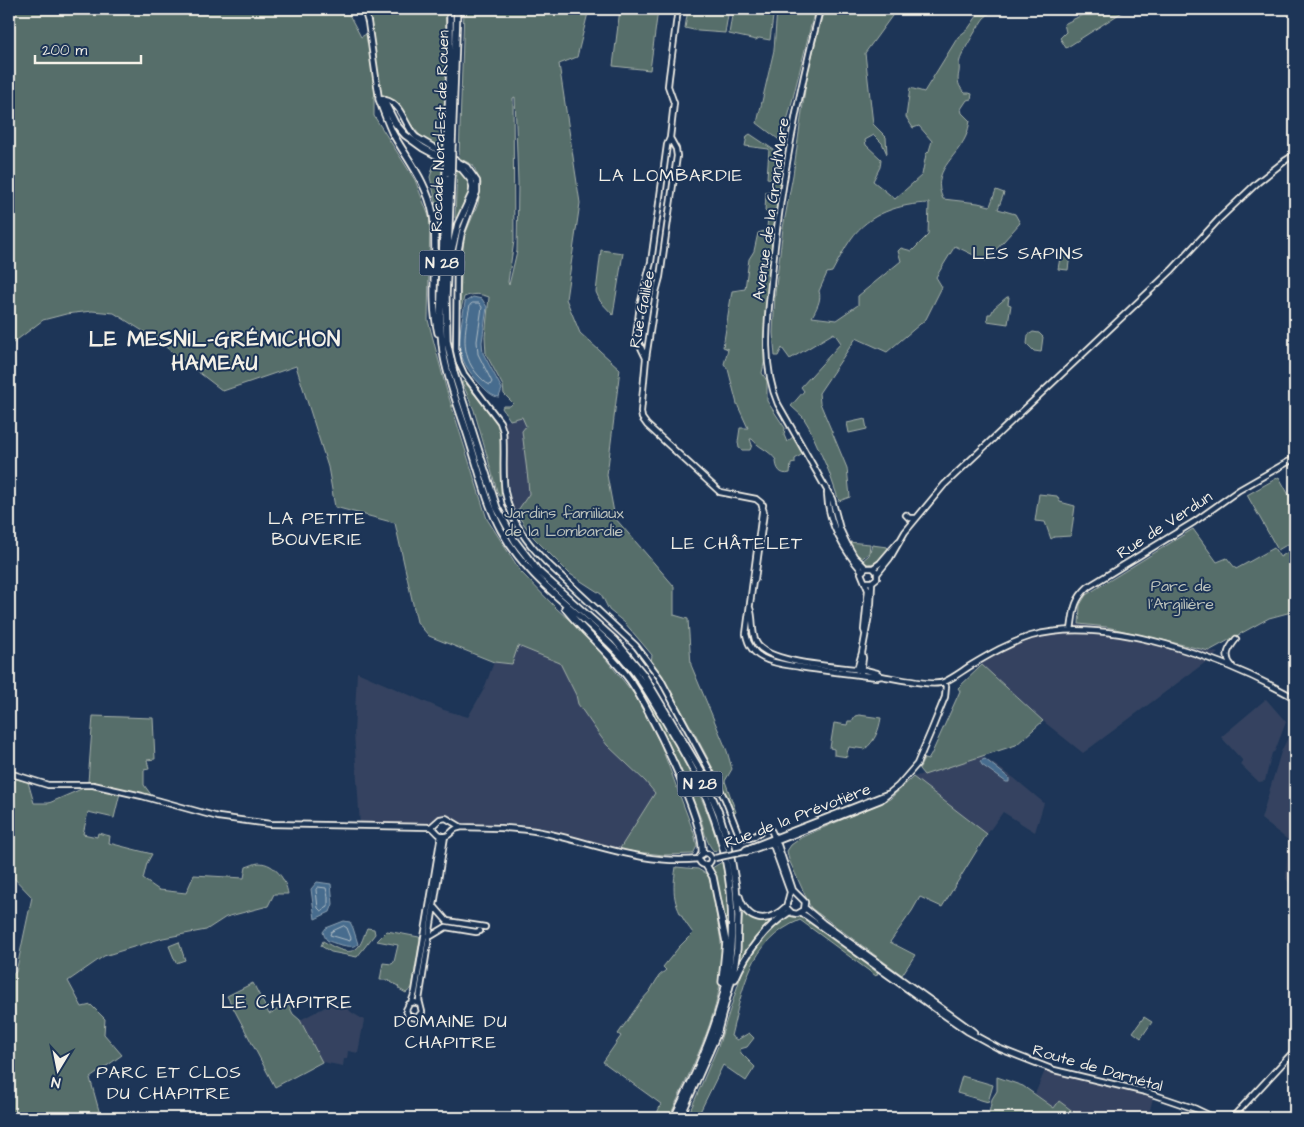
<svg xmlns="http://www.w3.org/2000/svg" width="1304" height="1127" viewBox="0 0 1304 1127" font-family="'Architects Daughter',sans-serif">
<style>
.built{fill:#344360}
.green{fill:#566e6a;stroke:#a5b0a9;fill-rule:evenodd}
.water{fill:#476c8e;stroke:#8ca1b2}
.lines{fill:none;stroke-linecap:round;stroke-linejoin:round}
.shore{stroke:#afbcc4;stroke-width:1}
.tertiary-casing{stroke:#f4f1e8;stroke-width:8}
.secondary-casing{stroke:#f4f1e8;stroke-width:8}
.trunk-casing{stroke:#f4f1e8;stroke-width:9}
.tertiary{stroke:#1d3557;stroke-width:4.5}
.secondary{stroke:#1d3557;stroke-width:4.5}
.trunk{stroke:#1d3557;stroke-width:5.5}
.secondary-bridge-casing{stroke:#f4f1e8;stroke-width:8;stroke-linecap:butt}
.trunk-bridge-casing{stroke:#f4f1e8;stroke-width:9;stroke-linecap:butt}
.secondary-bridge{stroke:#1d3557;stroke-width:4.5}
.trunk-bridge{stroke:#1d3557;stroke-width:5.5}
.labels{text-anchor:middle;stroke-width:4;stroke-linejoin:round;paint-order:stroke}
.shield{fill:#1d3557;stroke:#b4b9bc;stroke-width:1}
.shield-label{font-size:15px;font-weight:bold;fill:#f4f1e8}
.street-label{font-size:16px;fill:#f4f1e8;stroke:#1d3557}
.park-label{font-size:16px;fill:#bdc3bc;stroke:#1d3557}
.neighbourhood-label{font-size:18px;letter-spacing:1px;fill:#f4f1e8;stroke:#1d3557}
.quarter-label{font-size:19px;letter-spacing:1px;fill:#f4f1e8;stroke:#1d3557}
.district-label{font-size:21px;font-weight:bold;letter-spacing:1px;fill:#f4f1e8;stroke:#1d3557}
</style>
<rect width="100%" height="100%" fill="#1d3557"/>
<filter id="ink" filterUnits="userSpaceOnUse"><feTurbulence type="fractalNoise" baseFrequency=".02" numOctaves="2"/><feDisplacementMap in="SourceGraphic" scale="10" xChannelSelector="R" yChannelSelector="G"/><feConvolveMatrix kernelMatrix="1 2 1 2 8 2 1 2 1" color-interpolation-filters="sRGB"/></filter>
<g filter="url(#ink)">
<path class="built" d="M522,416L526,427L529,495L516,513L512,506L507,472L504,422Z
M1084,622L1218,653L1083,753L1043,721L982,665L984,654Z
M518,646L561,663L576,695L578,704L601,737L607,745L645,781L655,793L619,850L543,828L515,824L459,823L449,815L444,814L437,818L431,829L360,826L354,733L357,672L444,710L468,717L484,689L494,662L512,664Z
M1266,699L1286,722L1275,751L1272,753L1265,781L1259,782L1240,764L1243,761L1221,737Z
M1295,723V888L1286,879L1288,840L1261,819L1281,752Z
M982,756L1014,778L1044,803L1035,832L1003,812L987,834L913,777Z
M339,1000L351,1012L364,1020L358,1053L348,1051L347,1059H344L343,1066L322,1062L300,1020Z
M1046,1068L1154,1094L1148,1118H1082L1059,1101L1054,1108L1035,1094Z"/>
<path class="green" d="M9,9H346L361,37L368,33L363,9H445C448,56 447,102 443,149L424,140L388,97L374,96V116L415,180L430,219L428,320L446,388L487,519L521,572L556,608L588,637L634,694L660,743L694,833L697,846L693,854L664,855L619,850L655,793L645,781L607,745L601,737L578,704L576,695L560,663L518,646L512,664L494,662L429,636L417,622L395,523L335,507L328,467L296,366L223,391L154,338L114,313L92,311L66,314L43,320L9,346Z
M464,9H589L577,57L559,64L580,203L566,299L580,333L620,369L607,475L615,518L674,586V615L688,619L691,665L727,751L732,769L725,781L736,812L734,814C711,761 683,709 651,662L652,655L625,623L609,610L601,594L570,574L534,538L516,513L529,494L528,480L522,431L526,426L522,417L510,420L502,408L503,406H510L513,403L504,394L503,386L486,354L485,337L489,297C480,294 474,293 464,297L461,309L459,308L464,237L478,204L481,183L473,165L459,158ZM515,97L518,183L517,251L509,285L508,282L514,241L513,98Z
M620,9L658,10L650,70L613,66Z
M688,9H729L725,33L698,31L685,28Z
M733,9H774L770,40L759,38L756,40L729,34Z
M777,9H815L782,142L757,123L774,50Z
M824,9H897L865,53L873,124L886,137L887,154L882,143L874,135L865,140L866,145L881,159L880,167L873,181L895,199L922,175L926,154L929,151L932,141L919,126L913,128L906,117L910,88L924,92L958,37L968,29L977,16L979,9H991C989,14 988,15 984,18C980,23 962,53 960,60C958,64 960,68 959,72C957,81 958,86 965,93H969L972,94L971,99L967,100L961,109L962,113L970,121C969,126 968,131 966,136C956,159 930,171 943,199L978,203L990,206L996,190L1004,193L998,209L1015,214L1020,223L986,261L955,246L936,277L942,287L926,319L887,352L856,338L819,393L820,403L847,468L850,497L839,501L829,472L809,427L803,417L791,406L804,391L801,387L841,343L834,333L790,359L782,348L778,356H775L773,333L775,294L783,228L793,175L807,76ZM929,203L928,235L912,251L901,248L898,251L901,261L858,296V305L836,320L812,317C816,309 822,300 819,291L827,273L832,272C838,261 844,249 851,239C869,213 900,204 929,203Z
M1091,9H1127L1066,48L1060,38L1066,32L1064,24L1084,14Z
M750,134L783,156C779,199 773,242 769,285C766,314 769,345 762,373L767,381V401L785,428L784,435L787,442L794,436L804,453L795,459V463L791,464L790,473C780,476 776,468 776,460C768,449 760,449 752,439H750L752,445L750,450H742L739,448L738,442L740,428H748L737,404L728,369L724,364L728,349L723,347L732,291L745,289L749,259L754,251L758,233L767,230L768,214L765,211L766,192L771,190L773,179L767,178L769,149L745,146L747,136Z
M438,159L444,165L441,229L438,228L435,198L430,177L435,161Z
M457,170C479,182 466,202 458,219L455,218Z
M601,250L623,253L613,315L600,301L596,292Z
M1061,252L1070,254L1068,270L1058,269Z
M1007,297H1009L1008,304L1011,305L1008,324L987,321L988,314H991L994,308Z
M1033,332L1039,333L1043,337L1041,352L1034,351L1027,344L1028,335Z
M464,381L501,428L503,435L501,496H499L497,491L474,410L462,382Z
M865,419L867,429L849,433L847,423Z
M1279,477L1295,506V540L1278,550L1247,495Z
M1039,494L1057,496L1060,502L1075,506L1071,536L1054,537L1051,539L1045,522L1035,521Z
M1193,529L1217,562L1227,558L1236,569L1274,548L1280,557L1295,548V611L1269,618L1209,651L1107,627L1079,624L1080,605L1086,595Z
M848,542L870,544L869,553L860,560Z
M872,545L887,547L888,548L876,563L865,564L862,561L869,555Z
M982,665L1043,721L1016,745L924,775L919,769L924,759L928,760L931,755L960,691L958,688Z
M651,704C679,750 705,797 719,849L715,852C705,844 704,825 699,814C684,776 668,740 649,705Z
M859,715L881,718C879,730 875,741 865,749L849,747L847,753L848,757L834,755V749L830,748L834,723L847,725L848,721H852L855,716Z
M93,716L153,718L155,759L147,760L149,769L144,770V785L152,796L88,782Z
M9,777L28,782L34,803H49L86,787L120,793L114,818L88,812L83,834L97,837L98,833L110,836L109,843L152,854L147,863L143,879L159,890L186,893L194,875L244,878L246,867C250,866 255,863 259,863C275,863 286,880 288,894H274L268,906L226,917L206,930L163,938L104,956L68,981L82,1007L91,1005L105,1019L104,1034L122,1055L90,1078L101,1118H9V975L16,972L32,897L9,873Z
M913,777L987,834L942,907L920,897L912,911L890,942L915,955L902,975L811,908L789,860L787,851L791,845L802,837L890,799Z
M722,862L727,887L728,926H725L712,868Z
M676,867L698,869L708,875C712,887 714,900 716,913C719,930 723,948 722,966C719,1019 690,1070 669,1118H655L661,1104L603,1062L621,1036L618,1034L641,1001L650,991L659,976L666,970L663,967L679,947L693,933C675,909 671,897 676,867Z
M743,909C754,917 763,925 777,917L778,918L742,959L739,958Z
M792,915L803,916L878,973L876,976L800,920C749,941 743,988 731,1036L737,1040L749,1033L754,1038L747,1047L740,1049L741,1053L755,1067L746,1081L723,1065L697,1118H687L719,1044L744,966L752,951L784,918Z
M367,928L374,929L375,934L357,957L331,952L321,946L323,941C332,946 347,956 356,949C362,945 364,934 367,928Z
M387,931L419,937L420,938L412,988L406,993L399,989L398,986L387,980H380L383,963L392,964L394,962L398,945L377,941Z
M179,942L185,960L176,963L169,946Z
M253,983L269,1014L288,1004L293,1014L300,1020L322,1062L275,1087L227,996Z
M1144,1017L1152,1022L1141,1038L1133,1032Z
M962,1076L993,1085L988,1102L957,1093Z
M997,1077L1023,1086L1054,1108L1059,1101L1082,1118H988L992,1099L997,1091Z"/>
<path class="water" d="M473,297L482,299L487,307L482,342L483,353L502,389L499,397C492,397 486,390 481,385C452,355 459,340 465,302Z
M985,759L1009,778V782H1006L982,765L980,761Z
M317,882L331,884L333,904L330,912L315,919L311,889Z
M344,921L350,922L353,928L358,944L355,946C351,948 331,943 327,940C325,938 324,935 323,932L326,928Z"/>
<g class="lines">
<path class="shore" d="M473,303H479L482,307L477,341L478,354L492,382L490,385C485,383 482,379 478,375C459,354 465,330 470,305Z
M318,887L326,888L328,897V907L321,911L318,908L316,890Z
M344,926L347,928L351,938L350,941L330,935L331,932Z"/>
<defs>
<path id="tertiary" d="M820,9C797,99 779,191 771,284C767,323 762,367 778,404L832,499L840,529L847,544L854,556L866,568
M670,138L676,149L677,156L660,277L656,292L646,358L641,412L642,418L647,425L720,492L756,499L761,503L764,512L755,579L753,582
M646,358L636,337L640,305L651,262L667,145L670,138L674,103L668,86L669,77L678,9
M827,493C828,524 843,549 862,571
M763,505L746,634C748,645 753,653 763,658C774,664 788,665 800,667C826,671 851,674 877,677L881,676C894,678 933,687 944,682C953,678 962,671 970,666C990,654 1009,643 1031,636C1110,614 1226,660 1295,698
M906,515L909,518H915
M873,568L880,563L899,541
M877,574L890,558L905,532L944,485L1172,270L1220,218L1257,183L1286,160L1295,154
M750,608C754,619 751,632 756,642C766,664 842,667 865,670L877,673L881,676
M1071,630C1074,611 1073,601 1088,587L1194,522L1239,490L1295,458
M865,633L864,630L868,590L861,573L866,568H873L877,572V578L872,582H866
M1232,666C1223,656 1229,648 1236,639
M857,670L862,653
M861,672L863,658L862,653L871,604L872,582
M9,773L48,785H93L142,796L218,817L270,824L431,827C435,829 436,832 440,835C447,839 450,833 454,830C456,828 459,828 462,827C491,828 521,827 550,834C599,845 646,865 699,859
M431,827L440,819L446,818L461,827
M774,838L887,794
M775,842L881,800L898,786L917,764L932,729L945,697L946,686L944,682
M434,906L447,921L485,927
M428,936H431L446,927L476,932L480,931
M411,1003L415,992L441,835
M420,1004L414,1002L409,1004L406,1010L408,1016L417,1018L422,1012L419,1000L445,836"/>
<path id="secondary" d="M364,9L368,22L379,99C403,100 402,123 416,137L467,167L477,181V192L462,232L457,258L456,350L459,363L464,374L500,422L503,431C505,451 502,472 505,492C510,519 527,543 545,561L636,646L660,678L725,799L739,835C750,842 756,836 764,828C773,827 773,835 775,842L773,845L790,892L786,907L792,913L797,914L804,910L805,902L793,890L778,845L775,842
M743,852L746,849L774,838
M743,852H746L775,842
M699 859a6 6 0 1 1 12 0a6 6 0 1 1-12 0Z
M805,908L823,923L969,1028L974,1032
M800,913L806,916L931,1006L967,1031L998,1048L1054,1070L1146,1092L1196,1109L1215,1118
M1232,1118L1295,1050"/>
<path id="trunk" d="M379,99C383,110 387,121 392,132C407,159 427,182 433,214C439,253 429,294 438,333
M383,99L395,123L405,135L423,148L462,169L471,180L473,187L472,194L458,224L450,258
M447,142L450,63V9
M452,144L457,9
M446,173C444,206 443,239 442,273C441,299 439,325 443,351C448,384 462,415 471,446C480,474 487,504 501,530C530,584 584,613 623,658C645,683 660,713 677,741C689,762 702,784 710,807C736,873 739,949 717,1017C706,1052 690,1085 674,1118
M451,176L446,297L447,341L454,373L497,508L515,541L538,571L615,640L643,674L702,773L719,813L729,847L736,887L738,916L737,949L733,974L717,1034L680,1118
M565,608C584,633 610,653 629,679C649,706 706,823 702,854
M706,865L713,877L726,942L722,982
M739,896C747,922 767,925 786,907
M735,979C746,953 765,927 789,912"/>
</defs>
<use href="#tertiary" class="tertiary-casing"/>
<use href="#secondary" class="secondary-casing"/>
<use href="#trunk" class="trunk-casing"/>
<use href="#tertiary" class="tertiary"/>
<use href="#secondary" class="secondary"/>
<use href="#trunk" class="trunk"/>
<defs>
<path id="secondary-bridge" d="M715,858L743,852"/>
<path id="trunk-bridge" d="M446,173L447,142
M451,176L452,144"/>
</defs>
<use href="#secondary-bridge" class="secondary-bridge-casing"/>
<use href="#trunk-bridge" class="trunk-bridge-casing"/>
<use href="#secondary-bridge" class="secondary-bridge"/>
<use href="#trunk-bridge" class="trunk-bridge"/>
</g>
</g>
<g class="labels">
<g class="shield">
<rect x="419.5" y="250.5" width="45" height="25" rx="4"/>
<rect x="677.5" y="771.5" width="45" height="25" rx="4"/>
</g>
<g class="shield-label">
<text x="442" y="268">N 28</text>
<text x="700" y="789">N 28</text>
</g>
<g class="street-label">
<text transform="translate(439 131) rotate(-88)" y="6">Rocade Nord-Est de Rouen</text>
<text transform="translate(770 209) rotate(-82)" y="6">Avenue de la Grand'Mare</text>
<text transform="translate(641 309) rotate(-79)" y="6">Rue Galilée</text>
<text transform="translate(1164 524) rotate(-33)" y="6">Rue de Verdun</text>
<text transform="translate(797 815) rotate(-21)" y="6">Rue de la Prévotière</text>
<text transform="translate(1098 1067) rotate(16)" y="6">Route de Darnétal</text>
</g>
<g class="park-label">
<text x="564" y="518">Jardins familiaux<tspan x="564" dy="18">de la Lombardie</tspan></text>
<text x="1181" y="591">Parc de<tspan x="1181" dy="18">l'Argilière</tspan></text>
</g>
<g class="neighbourhood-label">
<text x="671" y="181">LA LOMBARDIE</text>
<text x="1028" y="259">LES SAPINS</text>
<text x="317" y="524">LA PETITE<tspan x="317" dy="21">BOUVERIE</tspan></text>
<text x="737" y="549">LE CHÂTELET</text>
<text x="451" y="1027">DOMAINE DU<tspan x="451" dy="21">CHAPITRE</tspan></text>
<text x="169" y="1078">PARC ET CLOS<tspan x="169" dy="21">DU CHAPITRE</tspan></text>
</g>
<g class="quarter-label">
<text x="287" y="1008">LE CHAPITRE</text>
</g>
<g class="district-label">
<text x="215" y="346">LE MESNIL-GRÉMICHON<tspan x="215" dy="24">HAMEAU</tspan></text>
</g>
</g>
<rect width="1304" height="1127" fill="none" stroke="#1d3557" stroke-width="30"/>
<rect x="15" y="15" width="1274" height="1097" fill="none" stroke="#f4f1e8" stroke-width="2" filter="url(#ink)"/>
<g transform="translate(58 1070) rotate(190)" stroke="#1d3557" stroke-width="4" paint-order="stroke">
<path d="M0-4L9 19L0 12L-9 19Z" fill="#f4f1e8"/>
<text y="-8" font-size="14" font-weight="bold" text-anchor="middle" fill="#f4f1e8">N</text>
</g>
<path d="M35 55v8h106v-8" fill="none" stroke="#f4f1e8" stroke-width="2.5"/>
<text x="42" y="55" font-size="15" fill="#f4f1e8" stroke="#1d3557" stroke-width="4" paint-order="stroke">200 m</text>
</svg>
